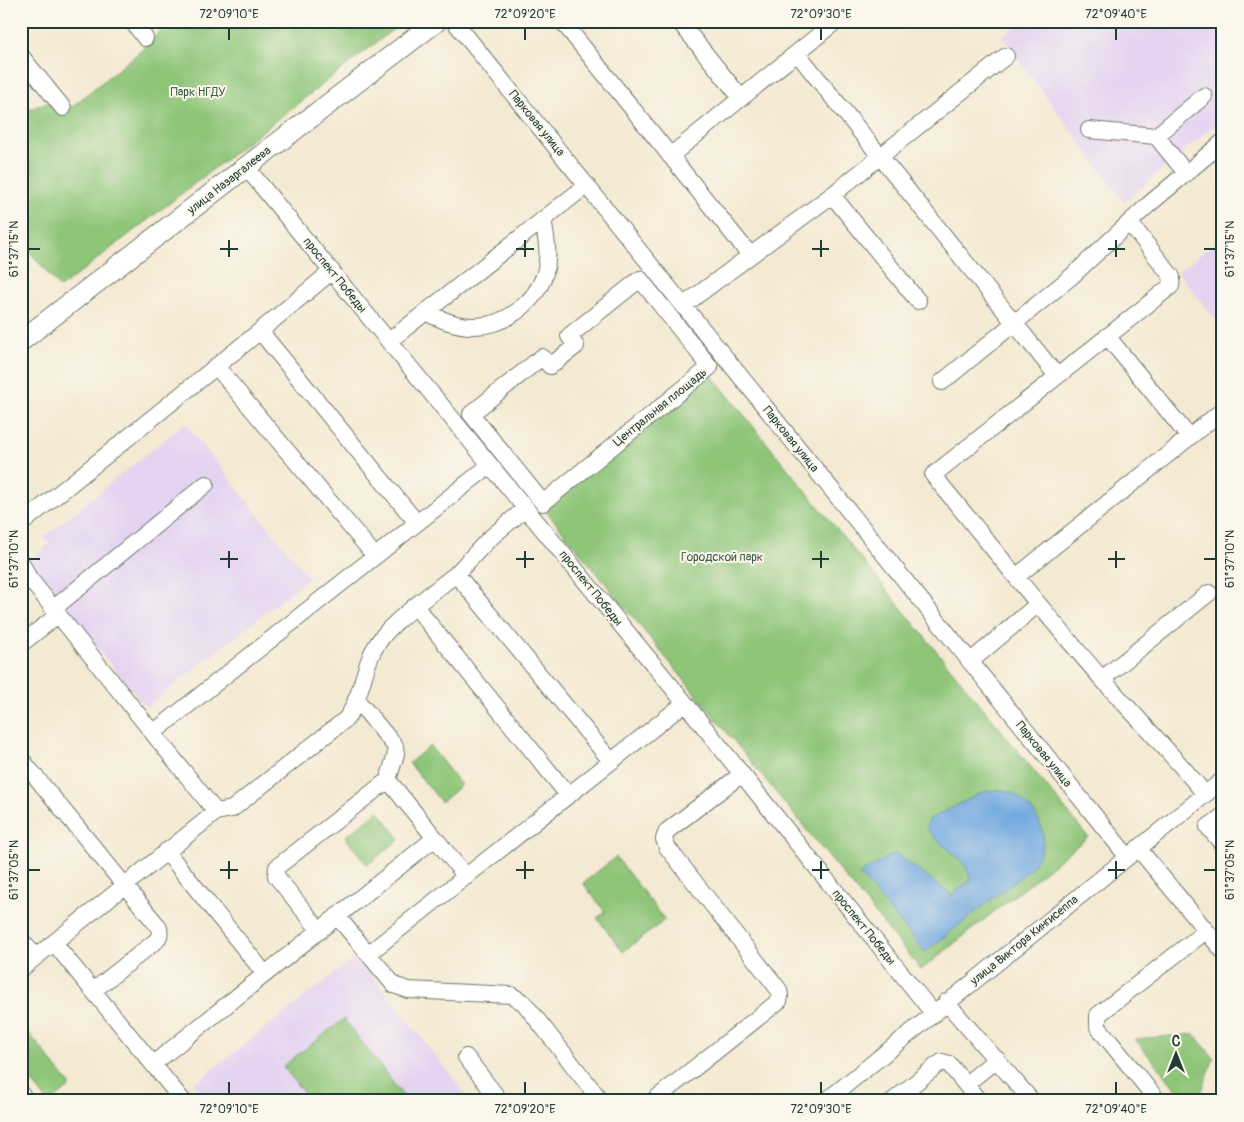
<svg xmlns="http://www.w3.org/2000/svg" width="1244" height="1122" viewBox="0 0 1244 1122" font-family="Pangolin,sans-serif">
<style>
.built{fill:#e4d3f1}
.green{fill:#8ec578;stroke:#568156}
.water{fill:#70a7df;stroke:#48728a}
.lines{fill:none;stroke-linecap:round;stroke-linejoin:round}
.minor-casing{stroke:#6a796b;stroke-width:18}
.major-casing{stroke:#6a796b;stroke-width:22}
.minor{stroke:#fff;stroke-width:16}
.major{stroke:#fff;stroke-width:20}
.ticks{fill:none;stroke:#1f3d34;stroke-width:2}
.labels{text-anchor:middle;stroke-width:4;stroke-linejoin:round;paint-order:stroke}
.park-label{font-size:12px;fill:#3b5f45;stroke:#fbf7ec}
.street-label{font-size:12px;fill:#1f3d34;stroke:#fbf7ec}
.neatline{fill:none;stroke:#1f3d34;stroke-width:2}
.ticks-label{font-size:12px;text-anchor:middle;fill:#1f3d34}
</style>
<rect width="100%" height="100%" fill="#fbf7ec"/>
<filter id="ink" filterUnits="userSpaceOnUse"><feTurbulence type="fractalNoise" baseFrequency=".02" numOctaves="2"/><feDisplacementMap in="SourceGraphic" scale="10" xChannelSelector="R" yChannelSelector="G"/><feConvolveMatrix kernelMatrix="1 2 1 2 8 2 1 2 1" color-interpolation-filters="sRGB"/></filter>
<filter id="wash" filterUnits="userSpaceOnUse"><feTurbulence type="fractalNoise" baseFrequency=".0096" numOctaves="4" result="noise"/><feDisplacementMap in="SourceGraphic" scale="20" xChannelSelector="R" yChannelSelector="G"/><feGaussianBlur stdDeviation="1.12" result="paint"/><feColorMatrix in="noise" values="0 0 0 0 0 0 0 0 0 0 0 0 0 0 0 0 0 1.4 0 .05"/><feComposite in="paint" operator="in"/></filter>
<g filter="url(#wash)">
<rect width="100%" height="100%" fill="#f4e9d2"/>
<path class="built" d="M1023,21H1223V118L1124,202L1002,37Z
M1223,236V329L1178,272Z
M185,423L309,578L146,708L27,562L50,544L44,537Z
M357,956L471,1101H207L194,1084Z"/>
<path class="green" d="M172,21H396L395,28L60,288L21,241V112L52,101L64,113L142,50L146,44Z
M709,372L1088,837L921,970L542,506Z
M430,746L461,785L441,802L409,763Z
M378,811L400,839L367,865L345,837Z
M616,857L665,920L623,952L597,918L605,912L583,883Z
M344,1019L407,1101H310L283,1066Z
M25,1028L71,1086L52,1101H47L21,1068V1030Z
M1194,1034L1214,1058L1198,1101H1186L1135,1039Z"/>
<path class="water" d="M1002,790C1016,793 1018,796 1028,806C1048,827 1048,847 1030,869L925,952L859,874L895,853L952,895L971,880C962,850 940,850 926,826L930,819L985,791Z"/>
</g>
<g filter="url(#ink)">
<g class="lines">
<defs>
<path id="minor" d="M132,21L145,38
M454,21L1127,856
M562,21L750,255
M679,21L741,98
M797,53L1057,376
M21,56L63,108
M1089,130L1156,136L1186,173
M1156,136L1204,96
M670,156L836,21
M246,167L685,703L933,1013
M832,195L918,301
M1130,223L1172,277L1171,286L933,475C989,543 1043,612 1102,679C1136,717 1172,754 1205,794
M640,279L710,367L543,503L471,414L542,357L550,366L576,346L569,336Z
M684,305L832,195L1006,56
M425,312C440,319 455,326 473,326C504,327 536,303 545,273C550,255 546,237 543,219
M260,331L417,523
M1107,336L1189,437
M389,341L587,185
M216,366L375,556
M942,382L1072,276L1147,206L1223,142
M21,524L260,331L332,271
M21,562L29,578L216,812
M456,574L489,539L526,508
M1016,577L1223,410
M53,609L206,484
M21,644L58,615
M970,662L1038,604
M1102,679L1209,593
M356,699L395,746L396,754L388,780
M153,733L490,465
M21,759L158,926C161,932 160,936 156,941L93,991
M568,795L415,606L456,574L611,761
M1223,816L1208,827L1223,845
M435,838L466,877
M1138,848L1223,951
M166,851L265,974
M337,916L394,985L408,990L511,995L524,1003L601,1101
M21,940L36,957
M54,943L183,1101
M368,954L685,703
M21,969L216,812L232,809L346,719C359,702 362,678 370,658C379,635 397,621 415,606
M946,1002L1032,1101
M466,1057L500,1101
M153,1064L435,838L388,780L277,867L276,876L320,931
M966,1084L997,1059
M21,1094L27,1101
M653,1101L779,1001L780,996L779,990L667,847L664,839L667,831L742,774
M826,1101L1223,780
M893,1101L936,1066L942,1062L949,1064L979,1101
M1158,1101L1098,1027V1015L1206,931"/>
<path id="major" d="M21,341L246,167L437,21"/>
</defs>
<use href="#minor" class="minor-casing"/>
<use href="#major" class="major-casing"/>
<use href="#minor" class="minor"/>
<use href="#major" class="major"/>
</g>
</g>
<path class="ticks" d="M229,28V40M525,28V40M821,28V40M1116,28V40M229,240V257M525,240V257M821,240V257M1116,240V257M28,249H40M220,249H238M516,249H534M812,249H829M1108,249H1125M1204,249H1216M229,551V568M525,551V568M821,551V568M1116,551V568M28,559H40M220,559H238M516,559H534M812,559H829M1108,559H1125M1204,559H1216M229,861V879M525,861V879M821,861V879M1116,861V879M28,870H40M220,870H238M516,870H534M812,870H829M1108,870H1125M1204,870H1216M229,1082V1094M525,1082V1094M821,1082V1094M1116,1082V1094"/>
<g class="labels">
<g class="park-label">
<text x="198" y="96">Парк НГДУ</text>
<text x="722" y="561">Городской парк</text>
</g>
<g class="street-label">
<text transform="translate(537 123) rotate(51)" y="4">Парковая улица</text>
<text transform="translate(229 180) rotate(-38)" y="4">улица Назаргалеева</text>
<text transform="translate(335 275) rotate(51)" y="4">проспект Победы</text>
<text transform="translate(660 407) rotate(-39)" y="4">Центральная площадь</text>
<text transform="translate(791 439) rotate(51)" y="4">Парковая улица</text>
<text transform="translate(591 588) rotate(51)" y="4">проспект Победы</text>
<text transform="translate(1044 754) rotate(51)" y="4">Парковая улица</text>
<text transform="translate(864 927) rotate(51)" y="4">проспект Победы</text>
<text transform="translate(1024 940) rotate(-39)" y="4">улица Виктора Кингисеппа</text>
</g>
</g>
<rect width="1244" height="1122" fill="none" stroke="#fbf7ec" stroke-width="55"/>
<g transform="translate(1176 1054)" stroke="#fbf7ec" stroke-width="4" paint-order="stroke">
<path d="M0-4L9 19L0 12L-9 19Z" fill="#1f3d34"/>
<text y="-8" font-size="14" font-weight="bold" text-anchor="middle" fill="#1f3d34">С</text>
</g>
<rect x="28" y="28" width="1188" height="1066" class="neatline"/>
<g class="ticks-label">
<text x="229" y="18">72°09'10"E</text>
<text x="525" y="18">72°09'20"E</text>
<text x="821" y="18">72°09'30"E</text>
<text x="1116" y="18">72°09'40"E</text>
<text transform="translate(14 249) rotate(-90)" y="4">61°37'15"N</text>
<text transform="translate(1230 249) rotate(-90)" y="4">61°37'15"N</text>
<text transform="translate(14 559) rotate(-90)" y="4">61°37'10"N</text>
<text transform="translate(1230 559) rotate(-90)" y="4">61°37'10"N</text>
<text transform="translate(14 870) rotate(-90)" y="4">61°37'05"N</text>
<text transform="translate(1230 870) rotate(-90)" y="4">61°37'05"N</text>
<text x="229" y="1113">72°09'10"E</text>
<text x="525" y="1113">72°09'20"E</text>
<text x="821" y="1113">72°09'30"E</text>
<text x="1116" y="1113">72°09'40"E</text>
</g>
</svg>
